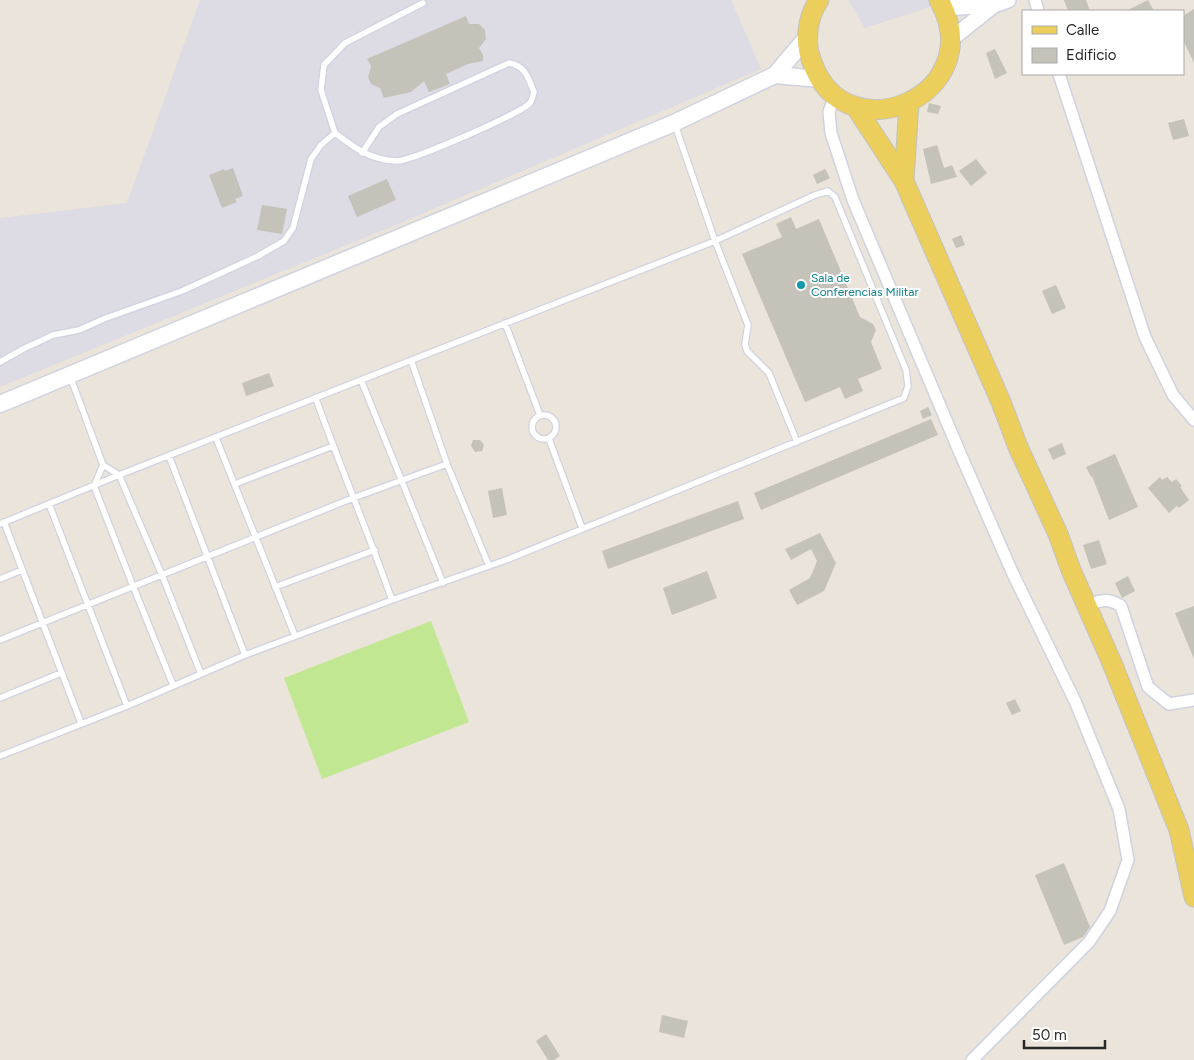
<svg xmlns="http://www.w3.org/2000/svg" width="1194" height="1060" viewBox="0 0 1194 1060" font-family="Figtree,sans-serif">
<style>
.industrial{fill:#dddbe3}
.pitch{fill:#c2e793}
.building{fill:#c5c2b9}
.lines{fill:none;stroke-linecap:round;stroke-linejoin:round}
.service-casing{stroke:#cfd2e1;stroke-width:8}
.minor-casing{stroke:#cfd2e1;stroke-width:14}
.tertiary-casing{stroke:#cfd2e1;stroke-width:18}
.secondary-casing{stroke:#cfd2e1;stroke-width:19}
.primary-casing{stroke:#c3c3c3;stroke-width:21}
.service{stroke:#fff;stroke-width:5.5}
.minor{stroke:#fff;stroke-width:11}
.tertiary{stroke:#fff;stroke-width:15}
.secondary{stroke:#fff;stroke-width:16}
.primary{stroke:#ecce5d;stroke-width:19}
.culture-dot{fill:#0f9aa8;stroke:#fff;stroke-width:2}
.labels{text-anchor:middle;stroke-width:4;stroke-linejoin:round;paint-order:stroke}
.culture-label{font-size:12px;fill:#0d838f;stroke:#fff;text-anchor:start}
</style>
<rect width="100%" height="100%" fill="#eae4da"/>
<path class="industrial" d="M200,0H731L761,69L403,222L0,387V218L127,203Z
M848,0H952L865,28Z"/>
<path class="pitch" d="M431,621L469,722L322,779L284,678Z"/>
<path class="building" d="M1064,0H1086L1090,11H1068Z
M1148,0L1154,11H1126Z
M1194,9V63L1183,40V16Z
M466,16L469,24H479L485,30L486,39L479,48L483,55V61L468,64L446,74L450,84L429,92L424,81L411,92L384,98L380,88L371,84L368,77L371,66L367,59Z
M995,49L1007,73L995,79L986,53Z
M929,103L941,106L938,114L927,112Z
M1184,119L1189,136L1173,140L1168,123Z
M937,145L944,168L952,165L957,177L931,184L923,149Z
M976,159L987,173L971,186L959,171Z
M233,168L243,196L235,199L237,202L222,208L209,175L224,169L225,171Z
M825,169L830,178L817,184L813,175Z
M387,179L396,200L357,217L348,196Z
M262,205L287,209L282,234L257,230Z
M791,217L796,229L819,219L860,317L873,324L876,330L871,342L882,369L858,379L863,391L845,399L840,387L805,402L742,254L782,237L776,224Z
M961,235L965,245L956,248L952,239Z
M1056,285L1066,308L1052,314L1042,291Z
M269,373L274,386L246,396L242,383Z
M928,407L932,415L923,419L920,411Z
M931,419L938,435L761,510L754,493Z
M473,440H480L484,445L482,451L475,452L471,446Z
M1062,443L1066,454L1053,460L1048,449Z
M1115,454L1138,507L1109,520L1092,476L1091,477L1086,467Z
M1160,477L1162,480L1167,477L1172,482L1176,479L1182,486L1180,487L1189,500L1179,508L1177,506L1169,513L1148,488Z
M502,488L507,515L493,518L488,491Z
M738,501L744,519L608,569L602,551Z
M820,533L836,563L824,591L797,605L789,590L810,578L817,561L811,549L791,560L785,549Z
M1099,540L1107,564L1091,569L1083,545Z
M707,571L717,598L672,615L663,588Z
M1128,576L1135,591L1122,598L1115,583Z
M1194,606V659L1175,613Z
M1015,699L1021,711L1012,715L1006,703Z
M1064,863L1090,927L1083,937L1064,945L1035,875Z
M662,1015L688,1021L684,1038L659,1032Z
M546,1034L560,1056L554,1060H548L536,1041Z"/>
<g class="lines">
<defs>
<path id="service" d="M675,125L715,241L748,325L745,344L747,351L769,373L797,442
M335,133C355,148 370,160 396,161C410,162 522,113 530,103C532,100 533,95 534,92C528,78 526,66 509,63L397,114L379,127L362,153
M505,323L540,415
M411,360L447,464L489,566
M0,362L23,349L53,335L79,330L106,318L182,291L258,256L284,241L293,228L311,159L321,145L335,133L321,90L324,65L345,43L423,3
M70,376L103,465L119,475L162,575L201,674
M361,380L443,583
M316,399C340,466 368,532 392,600
M532 427a12 12 0 1 1 24 0a12 12 0 1 1-24 0Z
M216,438L295,636
M549,439L582,528
M169,456L245,655
M103,465L94,486L133,586L173,685
M235,484L333,446
M49,504L127,706
M4,522L81,723
M0,524L119,475L715,241L815,195L828,191L835,197L906,370L908,386L904,398L506,560L392,600L245,655L127,706L0,756
M0,579L22,570
M275,587L375,550
M0,640L353,498L447,464
M0,698L61,673"/>
<path id="minor" d="M1035,0L1038,11
M1059,74L1145,337L1173,395L1194,420
M835,95L829,112L831,133L853,200L960,453L1013,574L1075,701L1119,809L1128,860L1110,911L1089,942L972,1060
M1086,605C1101,601 1107,597 1121,606L1148,687L1169,704L1194,700"/>
<path id="tertiary" d="M944,8L994,5L1008,0
M950,40L994,5"/>
<path id="secondary" d="M775,75L820,79
M0,404L674,123L775,75L808,36"/>
<path id="primary" d="M819,0C807,18 804,42 812,62C846,158 992,94 939,0
M855,106L904,181L1001,402L1018,447L1058,534L1071,570L1112,663L1179,830L1194,897
M904,181L909,103"/>
</defs>
<use href="#service" class="service-casing"/>
<use href="#minor" class="minor-casing"/>
<use href="#tertiary" class="tertiary-casing"/>
<use href="#secondary" class="secondary-casing"/>
<use href="#primary" class="primary-casing"/>
<use href="#service" class="service"/>
<use href="#minor" class="minor"/>
<use href="#tertiary" class="tertiary"/>
<use href="#secondary" class="secondary"/>
<use href="#primary" class="primary"/>
</g>
<circle class="culture-dot" cx="801" cy="285" r="5"/>
<g class="labels">
<g class="culture-label">
<text x="811" y="282">Sala de<tspan x="811" dy="14">Conferencias Militar</tspan></text>
</g>
</g>
<rect x="1022" y="10" width="162" height="65" fill="#ffffff" stroke="#a9a9a9"/>
<rect x="1032" y="26" width="25" height="8" fill="#ecce5d" stroke="#a9a9a9"/>
<text x="1066" y="35" font-size="15" fill="#282828">Calle</text>
<rect x="1032" y="48" width="25" height="15" fill="#c5c2b9" stroke="#a9a9a9"/>
<text x="1066" y="60" font-size="15" fill="#282828">Edificio</text>
<path d="M1024 1040v8h81v-8" fill="none" stroke="#282828" stroke-width="2.5"/>
<text x="1032" y="1040" font-size="15" fill="#282828" stroke="#ffffff" stroke-width="4" paint-order="stroke">50 m</text>
</svg>
